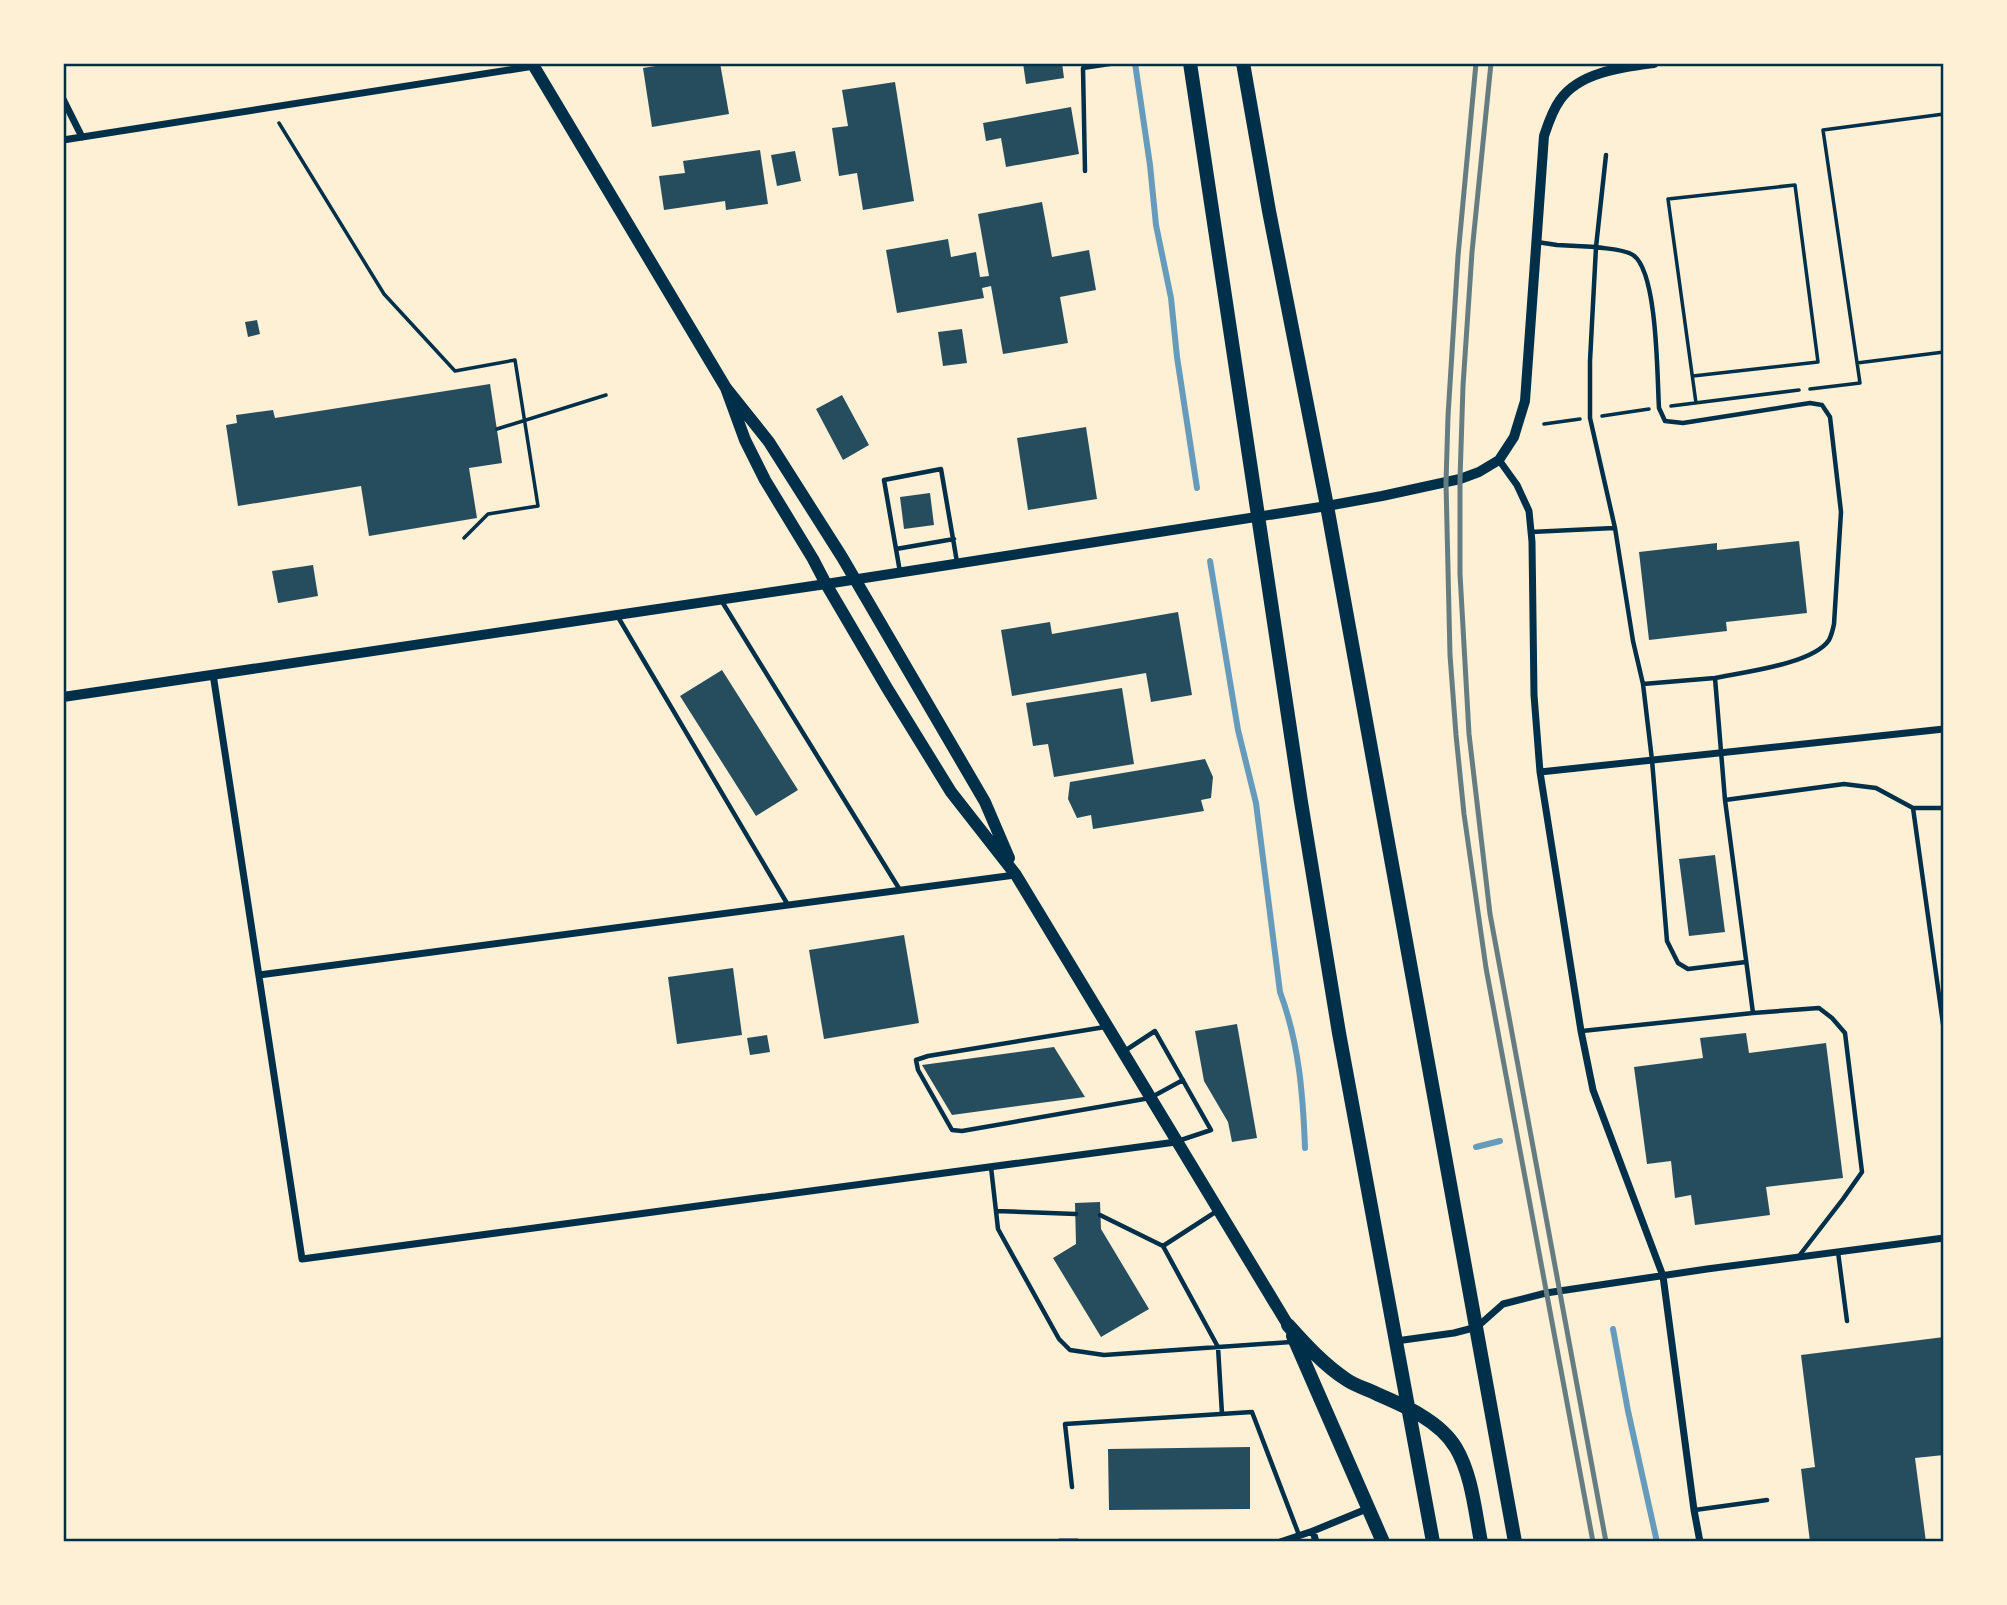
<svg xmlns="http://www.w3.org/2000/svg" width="2007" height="1605" viewBox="0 0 2007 1605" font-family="Karla,sans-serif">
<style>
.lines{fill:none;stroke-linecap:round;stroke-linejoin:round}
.stream{stroke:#669bbc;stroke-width:6}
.building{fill:#264d5e}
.path{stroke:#003049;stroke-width:3.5}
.service{stroke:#003049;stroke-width:4.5}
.minor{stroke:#003049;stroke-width:7}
.tertiary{stroke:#003049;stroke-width:10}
.secondary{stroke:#003049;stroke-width:12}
.primary{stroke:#003049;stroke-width:14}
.rail{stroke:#657d81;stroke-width:5}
.neatline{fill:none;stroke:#003049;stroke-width:2.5}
</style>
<rect width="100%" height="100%" fill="#fdf0d5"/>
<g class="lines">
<path class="stream" d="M1135,63L1150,165L1156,225L1171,298L1177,357L1197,488
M1210,561L1238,730L1256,803L1280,992C1299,1043 1303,1094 1305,1148
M1476,1147L1500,1141
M1613,1329L1628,1411L1657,1542"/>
</g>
<path class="building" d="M674,63H720L729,114L652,127L643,68Z
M1023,63H1062L1064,78L1026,84Z
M895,82L914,201L863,210L857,173L839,176L832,128L848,126L842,90Z
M1071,107L1079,154L1006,167L1001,138L986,141L983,123Z
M760,150L768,204L726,210L725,201L664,210L659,176L685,173L683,161Z
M795,151L801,181L777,186L771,155Z
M1042,202L1052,257L1089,250L1096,290L1060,297L1068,343L1003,354L991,286L982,288L984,298L897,313L886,250L948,239L951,257L976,252L980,277L989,276L978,214Z
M257,320L260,334L248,337L245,322Z
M962,329L967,363L943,366L938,332Z
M490,384L502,463L469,468L477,518L369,536L361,486L238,506L226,425L237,423L236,415L273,410L275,418Z
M842,395L869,445L843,460L816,409Z
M1086,427L1097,499L1028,510L1017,438Z
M930,493L934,525L904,529L900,497Z
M1799,541L1807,613L1726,622L1727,631L1649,640L1639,552L1717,543V550Z
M313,565L318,596L278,603L272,571Z
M1178,612L1192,695L1151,702L1146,673L1012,696L1001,630L1050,622L1052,634Z
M722,670L798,790L756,816L680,696Z
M1122,688L1134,764L1054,777L1048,744L1033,746L1026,703Z
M1205,759L1213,777L1211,798L1201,800L1204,811L1093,829L1091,815L1077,818L1068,799L1070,782Z
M1715,855L1725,932L1689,936L1679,859Z
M904,935L919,1023L824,1039L809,950Z
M733,968L742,1035L677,1044L668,977Z
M1237,1024L1257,1138L1232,1142L1228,1122L1204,1081L1195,1031Z
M1746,1033L1749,1053L1826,1043L1843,1178L1766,1187L1770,1215L1695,1225L1691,1195L1675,1198L1671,1161L1647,1164L1634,1067L1703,1058L1700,1038Z
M767,1035L770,1052L750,1055L747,1038Z
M1054,1047L1085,1097L952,1115L922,1065Z
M1100,1202L1101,1229L1149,1309L1101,1337L1053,1258L1076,1244L1075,1203Z
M1944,1337V1455L1915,1458L1926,1542H1810L1801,1469L1815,1467L1801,1355Z
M1250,1447V1509L1109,1510L1108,1449Z"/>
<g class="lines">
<path class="path" d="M279,123L384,294L455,371L515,360L538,506L488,514L464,538
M1857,363L1944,352
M1693,376L1818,362L1795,185L1668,199L1696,403
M1810,389L1860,383L1823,130L1944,114
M1671,406L1799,390
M1602,416L1649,409
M1544,424L1580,419
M497,429L606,395"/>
<path class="service" d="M1606,155L1596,247C1607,249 1624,249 1633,255C1658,272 1657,378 1659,408L1665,421L1683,423L1810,403L1822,405L1830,417L1841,512L1834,624C1833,629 1831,636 1829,640C1813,664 1744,672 1715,678
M1085,171L1083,68L1116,63
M1537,242L1557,245L1596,247L1590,361V418L1615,528L1633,641L1643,684L1715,678L1725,800L1753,1013
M1531,532L1614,528
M896,549L954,539
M900,572L884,480L941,469L957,562
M721,600L900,890
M618,617L788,905
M1643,684L1652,760L1667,941L1678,963L1688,969L1746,962
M1725,800L1844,784L1876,788L1913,808H1944
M1913,808L1944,1031
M1105,1027L928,1056L916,1060L918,1070L952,1130L962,1131L1150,1098L1183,1080
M1582,1031L1753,1013L1819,1008L1832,1018L1845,1033L1862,1172L1843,1199L1799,1256
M1123,1052L1155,1031L1211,1130L1181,1140
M991,1167L998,1229L1059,1339L1070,1350L1104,1355L1291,1342
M996,1211L1076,1214
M1217,1211L1163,1246L1218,1347L1222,1414
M1100,1215L1163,1246
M1838,1252L1847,1321
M1072,1487L1065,1424L1252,1412L1299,1535
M1695,1510L1767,1500"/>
<path class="minor" d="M63,99L82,137
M63,140L534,66
M1499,460L1517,485L1529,511L1532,542L1534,695L1540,772L1581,1031L1593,1090L1663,1276L1694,1510L1700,1542
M213,674L302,1259L1176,1142
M1540,772L1944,729
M259,975L1015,875
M1396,1341L1454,1333L1477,1327L1503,1304L1546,1293L1707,1269L1944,1238
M1313,1531L1316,1542
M1060,1542H1077
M1280,1542L1313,1531L1369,1508"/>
<path class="tertiary" d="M63,697L826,584L1327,506L1382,496L1460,479L1479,472L1499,460L1514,437L1525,401L1544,136C1548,124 1552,111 1560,100C1579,72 1623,67 1654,63"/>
<path class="secondary" d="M532,63L726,388L769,442L842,557L985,802L1009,858
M726,388L745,440L765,480L813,559L826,584L887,688L951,792L1016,875L1288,1325"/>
<path class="primary" d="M1190,63L1301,802L1339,1033L1433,1542
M1243,63L1269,211L1327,506L1515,1542
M1288,1325C1306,1345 1324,1365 1347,1380C1356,1386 1367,1389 1377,1394C1405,1406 1440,1421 1456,1448C1472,1475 1475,1512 1481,1542
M1293,1336L1383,1542"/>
<path class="rail" d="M1476,63L1458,256L1448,416L1446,483L1450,655L1456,735L1464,814L1486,968L1593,1542
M1491,63L1472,252L1463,386L1460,479V574L1469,734L1490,914L1606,1542"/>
</g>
<rect width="2007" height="1605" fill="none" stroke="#fdf0d5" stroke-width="130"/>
<rect x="65" y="65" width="1877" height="1475" class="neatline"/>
</svg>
